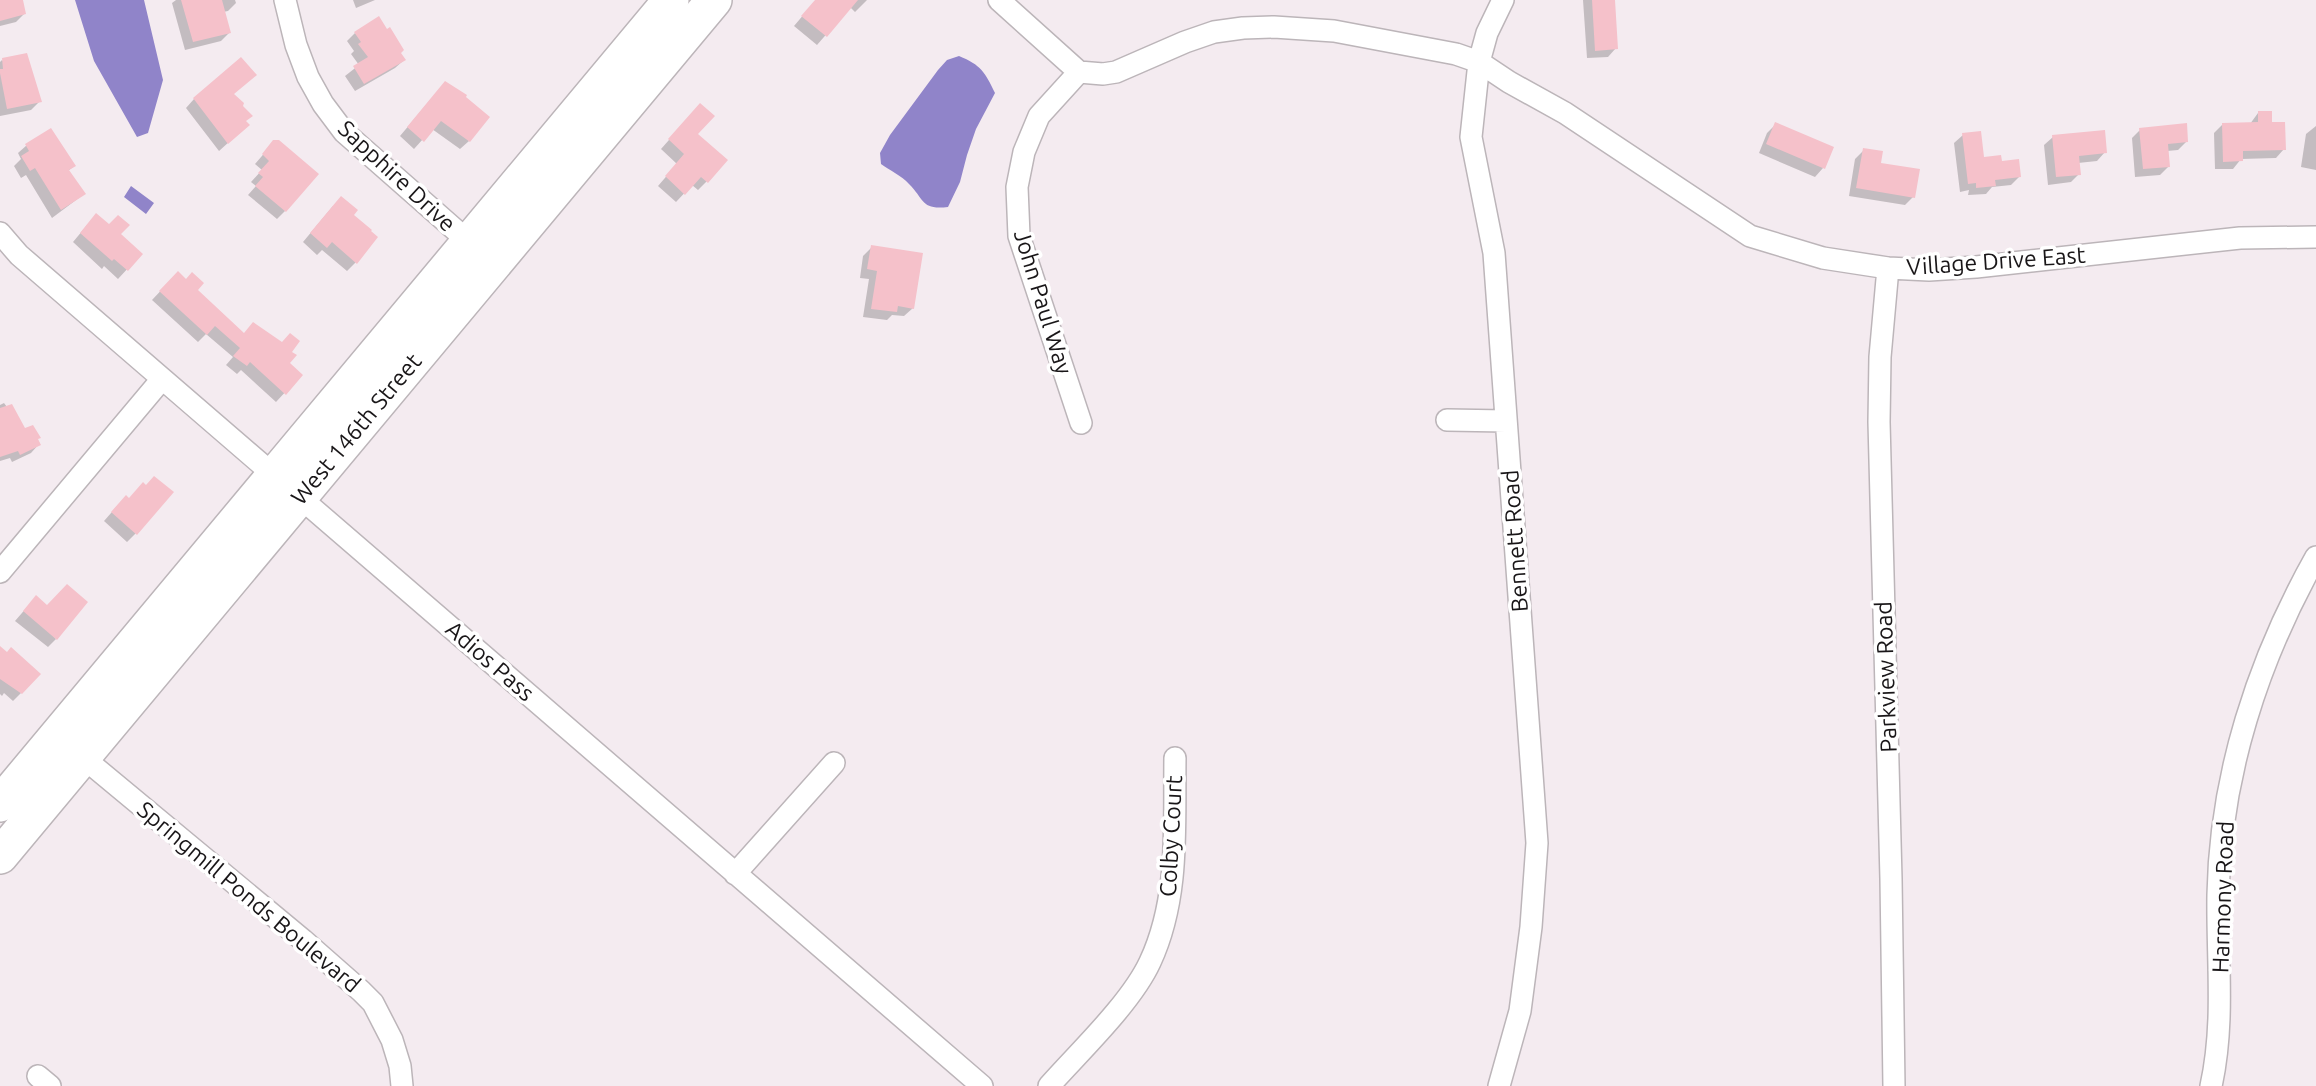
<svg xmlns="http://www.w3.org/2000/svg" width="2316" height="1086" viewBox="0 0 2316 1086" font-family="Ubuntu,sans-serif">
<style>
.water{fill:#9084c9}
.shadow{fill:#0003}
.building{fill:#f5c1ca}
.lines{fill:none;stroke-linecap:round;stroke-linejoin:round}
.street-casing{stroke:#bcb5b9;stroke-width:24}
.primary-casing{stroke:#bcb5b9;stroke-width:38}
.street{stroke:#fff;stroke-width:21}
.primary{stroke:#fff;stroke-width:35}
.labels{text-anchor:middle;stroke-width:7;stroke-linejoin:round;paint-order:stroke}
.street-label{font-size:23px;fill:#191618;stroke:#fff}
</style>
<rect width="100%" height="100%" fill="#f4ebf0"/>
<path class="water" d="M75,0H144L163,80L148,133L137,137L94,61Z
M959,56C981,65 985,72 995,93L976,129L967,155L960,182L948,207C921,210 925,200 909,184C902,176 889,170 881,164L880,153L890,135L938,70L947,60Z
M131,186L154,203L146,214L124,197Z"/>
<path class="shadow" d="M0,0H23L21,2L24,14L16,22L0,26Z
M176,0H235L236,3L228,11L223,12L229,33L221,41L185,50L172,3Z
M353,0H375L356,8Z
M816,0H867L855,12L850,7L817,45L794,26Z
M1583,0H1613L1616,48L1608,57L1587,58Z
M355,33L399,53L404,60L395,68L355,91L345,76L359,65L351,54L354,51L347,41Z
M2,60L40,101L31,110L0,116V62Z
M437,92L469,141L460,149L432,129L414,149L400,136Z
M232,95L245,122L239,133L219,151L186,108L194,99Z
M2258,113L2270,124L2284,149L2276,158L2241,159L2233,169H2215L2214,133L2222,125L2250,124Z
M692,114L707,181L698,190L692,185L676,202L658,186L677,164L661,149Z
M1776,124L1832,148L1823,168L1815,177L1759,153L1767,133Z
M2316,126V170L2301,167L2306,134Z
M2140,130L2187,141L2178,150L2167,151L2169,166L2160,175L2135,177L2132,138Z
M1963,135L1982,159L2000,163L2019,177L2011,185L1992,187L1986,194L1968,195L1969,190L1960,192L1954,143Z
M2053,137L2105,152L2097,161L2078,163L2079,174L2071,182L2048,185L2044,145Z
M274,142L285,211L277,219L248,195L256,186L251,182L262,170L255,164Z
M27,145L74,166L68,171L84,194L52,218L26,175L21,178L14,166L21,159L18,153Z
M1864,150L1913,197L1905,205L1849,196L1855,159Z
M333,206L351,215L356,262L347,271L322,250L317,255L303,242Z
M88,224L119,234L141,254L118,279L104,266L102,269L73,242Z
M872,247L913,308L904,316L892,315L887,320L863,317L869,279L860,278L863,256Z
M169,282L195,290L243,335L281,344L290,352L287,364L301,375L276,402L241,370L237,374L226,365L233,357L206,334L198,342L152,300Z
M4,403L24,430L37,439L39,444L31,453L12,462L10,458L0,461V405Z
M118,505L136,533L127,542L104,521Z
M28,606L56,639L48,647L15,621Z
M0,649L21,693L13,701L4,693L2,696L0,694Z"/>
<path class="building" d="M0,0H23L26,14L0,21Z
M181,0H222L231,33L193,42Z
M815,0H858L827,37L801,16Z
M1592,0H1615L1618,49L1595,51Z
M379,16L387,29L390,27L404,50L401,53L406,60L364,84L353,66L368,57L358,44L361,42L354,32Z
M27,53L42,102L7,109L0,73V69H3L2,58Z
M241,57L257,75L234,94L244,103L243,106L253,116L246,121L250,125L228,144L193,98Z
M445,81L467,95L466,97L490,117L470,142L441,121L424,142L407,127Z
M700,103L715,116L698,134L728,160L708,183L701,177L685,195L665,176L684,154L668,139Z
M2258,111H2272V122H2285L2286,150L2243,151V161L2223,162L2222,123L2258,122Z
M1775,122L1834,147L1825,169L1766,144Z
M2187,123L2188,142L2168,144L2170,167L2143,169L2139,128Z
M51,128L76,166L69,170L86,194L61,210L35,168L30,171L21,156L29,151L25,144Z
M2105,130L2107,153L2079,156L2081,175L2056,177L2052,135Z
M1981,131L1984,157L2001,155L2002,161L2019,159L2021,177L1995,180L1996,186L1976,188V183L1968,184L1962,133Z
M273,140H279L319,174L286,212L255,186L263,177L258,173L269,161L262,154Z
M1863,148L1883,151L1881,163L1920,169L1915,198L1856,188Z
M341,196L358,210L354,215L372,230L371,231L378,237L357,264L332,242L327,248L310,233Z
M96,213L109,224L118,215L130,225L121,234L143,254L128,271L114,259L112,261L80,233Z
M871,245L923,253L914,309L898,306L897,312L871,309L877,271L867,269Z
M178,271L186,279L192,272L204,283L198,290L244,333L253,322L282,342L290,333L300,341L292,352L297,355L290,363L303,375L286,395L250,362L247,366L233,356L240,348L215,326L207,335L159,291Z
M12,404L25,428L33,425L41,438L38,439L41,445L20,455L18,451L0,457V408Z
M154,476L174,492L137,535L111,512L126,495L129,498L143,482L146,485Z
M67,584L88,602L57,640L23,611L36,595L47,605Z
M0,646L7,652L11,647L41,674L22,694L0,679Z"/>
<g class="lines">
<defs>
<path id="street" d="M285,0L296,45L308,77L323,104L344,132L477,249
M999,0L1079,72L1103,74L1116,72L1185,42L1214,32L1243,28L1274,27L1334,31L1456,54L1479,62L1509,82L1565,113L1750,236L1823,258L1888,268L1929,270L1976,267L2240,238L2316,237
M1079,72L1039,116L1024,152L1017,187L1019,236L1081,423
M0,233L19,255L982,1086
M1888,268L1880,357L1879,422L1891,879L1894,1086
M1447,420L1506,421
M0,572L162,379
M74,750L303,940L361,991L373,1003L392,1040L400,1066L402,1086
M735,874L834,763
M38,1076L50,1086
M1049,1086C1080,1051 1131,1003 1150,962C1180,898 1174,826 1175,758
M1499,1086L1520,1011L1531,927L1537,843L1494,253L1471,137L1479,62L1487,33L1503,0
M2211,1086C2225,1023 2217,959 2218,895C2220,776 2258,660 2316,557"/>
<g id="primary">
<path d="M0,804L671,0"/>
<path id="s1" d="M0,856L714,0"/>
</g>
</defs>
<use href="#street" class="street-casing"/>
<use href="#primary" class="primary-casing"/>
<use href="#street" class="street"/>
<use href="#primary" class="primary"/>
</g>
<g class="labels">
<g class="street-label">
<text transform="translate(397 176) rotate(43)" y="8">Sapphire Drive</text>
<text transform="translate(1996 261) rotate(-4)" y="8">Village Drive East</text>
<text transform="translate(1043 302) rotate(73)" y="8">John Paul Way</text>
<text dy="8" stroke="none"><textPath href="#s1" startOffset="556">West 146th Street</textPath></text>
<text transform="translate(1515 541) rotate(-94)" y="8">Bennett Road</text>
<text transform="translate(490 661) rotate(41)" y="8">Adios Pass</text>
<text transform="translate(1886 677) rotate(-92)" y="8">Parkview Road</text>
<text transform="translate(1171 836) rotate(-87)" y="8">Colby Court</text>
<text transform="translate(249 897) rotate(40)" y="8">Springmill Ponds Boulevard</text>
<text transform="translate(2223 897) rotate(-88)" y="8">Harmony Road</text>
</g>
</g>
</svg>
